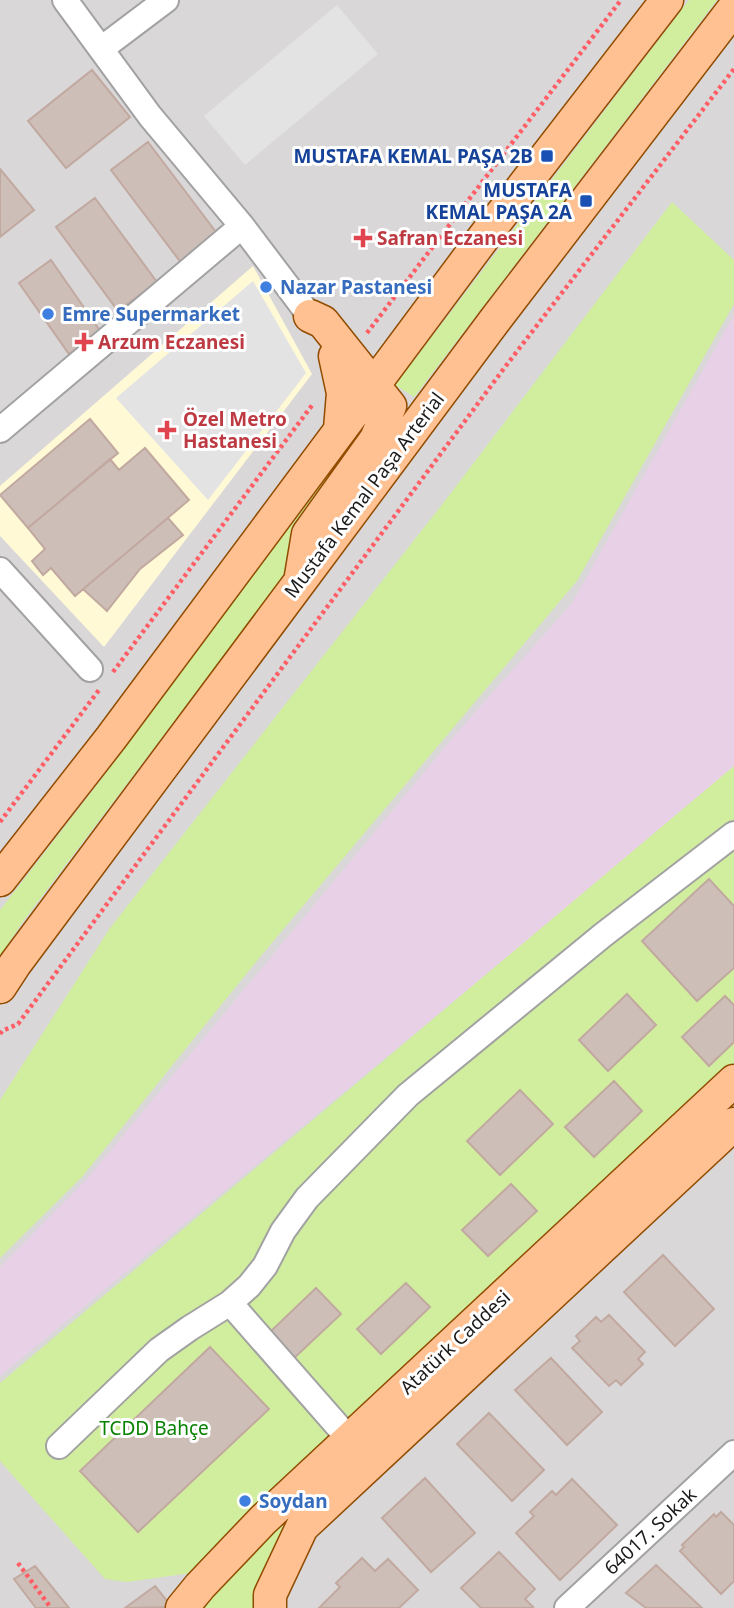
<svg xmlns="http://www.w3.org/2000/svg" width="734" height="1608" viewBox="0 0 734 1608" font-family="'Noto Sans',sans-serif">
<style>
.residential{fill:#d9d7d8}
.industrial{fill:#e8d0e7}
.education{fill:#fff9d6}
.grass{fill:#d1ee9e}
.parking{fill:#e3e3e3}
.building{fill:#cebeb8;stroke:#c1a9a0;stroke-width:2}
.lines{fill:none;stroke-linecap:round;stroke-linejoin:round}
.minor-casing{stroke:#a2a2a2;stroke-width:28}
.major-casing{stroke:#914c00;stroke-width:35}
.path{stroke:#ff5e66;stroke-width:4.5;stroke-dasharray:3.5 3.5;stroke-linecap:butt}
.minor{stroke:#fff;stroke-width:24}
.major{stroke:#ffc092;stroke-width:32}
.transit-dot{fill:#1a4fb4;stroke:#fff;stroke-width:2.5}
.health-dot{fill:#e0444e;stroke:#fff;stroke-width:2.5}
.shop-dot{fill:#3f7fe0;stroke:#fff;stroke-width:2.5}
.labels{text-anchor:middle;stroke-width:6;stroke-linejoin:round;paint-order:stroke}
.transit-label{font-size:19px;font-weight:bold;fill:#164399;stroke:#fff;text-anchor:end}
.health-label{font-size:19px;font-weight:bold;fill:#be3a42;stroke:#fff;text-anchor:start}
.shop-label{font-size:19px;font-weight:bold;fill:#366cbe;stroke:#fff;text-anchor:start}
.street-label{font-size:19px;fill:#1b1b1b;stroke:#fff}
.park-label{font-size:19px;fill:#098101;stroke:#fff}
</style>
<rect width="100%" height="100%" fill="#eee7df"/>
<path class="residential" d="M0,0H734V1608H0Z"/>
<path class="industrial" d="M734,315V770L0,1376V1267L87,1179L455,735L572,603Z"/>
<path class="education" d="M253,266L312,374L104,647L0,536V486Z"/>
<path class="grass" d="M689,0H717L414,397L395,385Z
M672,202L734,260V304L577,581L260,957L82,1177L0,1258V1100L110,928L444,502Z
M362,429L372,435L286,573L24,920L0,956V910L97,785Z
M734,766V1068L230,1540L191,1573L127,1582L105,1579L0,1461V1383Z
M734,1096V1106L381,1437L257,1608H201L275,1528Z"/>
<path class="parking" d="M337,5L378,54L245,165L204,116Z
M253,281L306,373L208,500L116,398Z"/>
<path class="building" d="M92,70L130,117L66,168L28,121Z
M148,142L219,236L182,264L111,170Z
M0,169L34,210L0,237Z
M95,198L157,282L118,311L56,227Z
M51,260L101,332L69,354L19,283Z
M90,419L118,453L28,528L0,495Z
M145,448L189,500L75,596L51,568L43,575L32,561L45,549L28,528L110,459L119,470Z
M168,518L183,535L140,569L107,611L83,589Z
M709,879L734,906V968L697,1001L642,941Z
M627,994L656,1025L608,1071L579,1040Z
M725,996L734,1005V1042L709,1066L682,1037Z
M614,1081L642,1111L594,1157L565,1127Z
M520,1090L553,1124L500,1175L467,1141Z
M511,1184L537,1211L488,1256L462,1230Z
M663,1255L714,1309L675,1346L624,1292Z
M406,1283L430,1307L381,1354L357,1329Z
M316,1288L341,1314L294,1358L270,1332Z
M609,1315L645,1352L638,1359L643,1364L621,1385L616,1380L609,1386L572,1348L580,1341L576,1336L596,1317L601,1322Z
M210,1347L269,1409L138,1532L80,1471Z
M551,1358L602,1412L567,1445L515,1390Z
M489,1413L544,1470L512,1501L457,1444Z
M425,1478L475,1533L431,1572L382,1518Z
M572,1479L617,1525L560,1580L516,1533L534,1516L530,1512L552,1491L556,1495Z
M721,1512L734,1525V1581L721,1594L680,1551L684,1547L682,1545L714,1514L716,1517Z
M499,1552L535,1589L525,1599L533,1607L531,1608H481L461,1588Z
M362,1558L375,1571L388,1559L418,1590L399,1608H319L340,1587L336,1583Z
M656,1565L702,1608H646L626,1593Z
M35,1566L69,1608H36L14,1579Z
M155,1586L172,1607L125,1608Z"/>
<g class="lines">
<defs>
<path id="minor" d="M65,0L150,116L242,226L310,316
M101,49L166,0
M0,430L242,226
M0,570L90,669
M230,1303L350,1440
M59,1446L159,1350L190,1328L230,1303L249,1286L265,1266L283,1231L307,1198L408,1095L603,935L734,834
M567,1608L734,1453"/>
<path id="major" d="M335,356L343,393L340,429
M301,576L308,534L376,439L390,406L323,322L310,316
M0,880L111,738L484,237L667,0
M0,987L15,964L495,320L734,8
M182,1608L200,1586L263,1520L734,1081
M270,1608V1595L302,1527L734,1124"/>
</defs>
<use href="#minor" class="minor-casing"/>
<use href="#major" class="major-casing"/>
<path class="path" d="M367,333L621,0
M113,672L313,404
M0,822L99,690
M0,1034L2,1031L18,1024L505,367L734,69
M18,1563L51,1608"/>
<use href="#minor" class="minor"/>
<use href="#major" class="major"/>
</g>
<g class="transit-dot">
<rect x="540" y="149" width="14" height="14" rx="3.5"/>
<rect x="579" y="194" width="14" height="14" rx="3.5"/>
</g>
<g class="health-dot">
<path d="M359.5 227.5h7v7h7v7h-7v7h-7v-7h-7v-7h7z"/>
<path d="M80.5 331.5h7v7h7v7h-7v7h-7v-7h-7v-7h7z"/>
<path d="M163.5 419.5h7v7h7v7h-7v7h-7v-7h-7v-7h7z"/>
</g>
<g class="shop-dot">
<circle cx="266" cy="287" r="7"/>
<circle cx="48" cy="314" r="7"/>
<circle cx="245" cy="1501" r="7"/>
</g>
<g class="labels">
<g class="transit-label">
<text x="533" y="163">MUSTAFA KEMAL PAŞA 2B</text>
<text x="572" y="197">MUSTAFA<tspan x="572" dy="22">KEMAL PAŞA 2A</tspan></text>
</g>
<g class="health-label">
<text x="377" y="245">Safran Eczanesi</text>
<text x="98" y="349">Arzum Eczanesi</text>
<text x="183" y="426">Özel Metro<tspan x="183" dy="22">Hastanesi</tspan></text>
</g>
<g class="shop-label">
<text x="280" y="294">Nazar Pastanesi</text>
<text x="62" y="321">Emre Supermarket</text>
<text x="259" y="1508">Soydan</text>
</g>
<g class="street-label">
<text transform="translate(364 495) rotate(-53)" y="7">Mustafa Kemal Paşa Arterial</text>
<text transform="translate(455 1342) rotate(-43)" y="7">Atatürk Caddesi</text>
<text transform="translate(650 1531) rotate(-43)" y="7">64017. Sokak</text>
</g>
<g class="park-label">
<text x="154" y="1435">TCDD Bahçe</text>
</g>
</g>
</svg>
